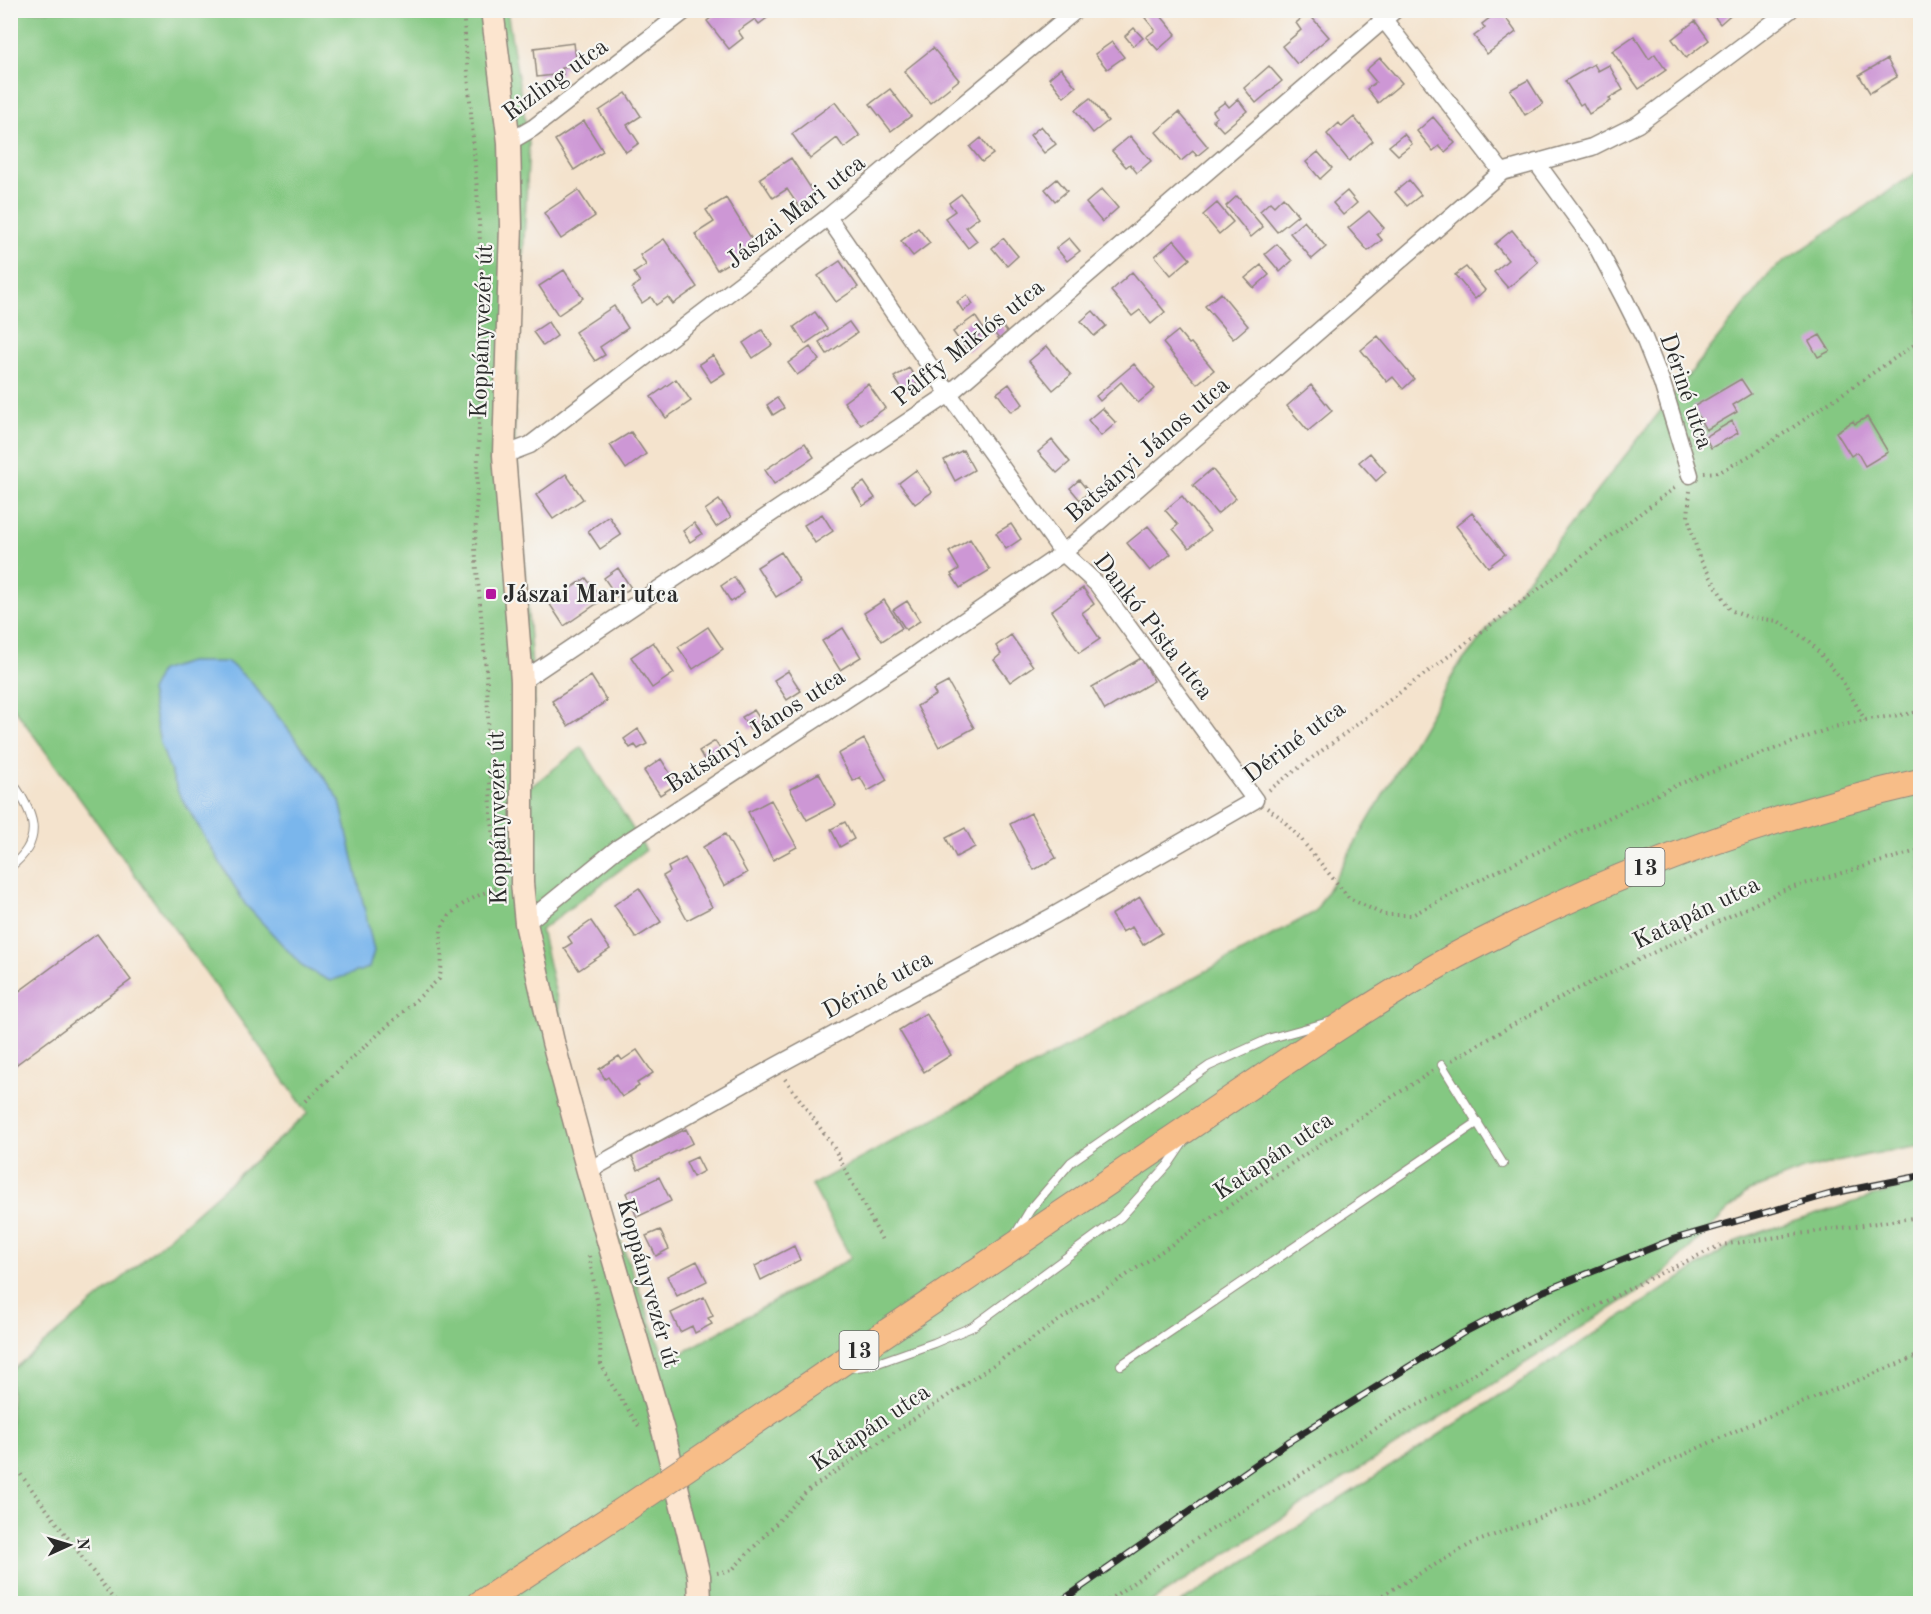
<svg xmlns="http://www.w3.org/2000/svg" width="1931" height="1614" viewBox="0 0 1931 1614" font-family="'Old Standard TT',serif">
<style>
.green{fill:#84c882;stroke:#587a56;stroke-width:1.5}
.water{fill:#7ab6ec;stroke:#52708c;stroke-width:1.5}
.building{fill:#cd97d5}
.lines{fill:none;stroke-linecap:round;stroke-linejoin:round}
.lane-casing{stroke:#90877c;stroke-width:10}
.street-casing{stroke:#90877c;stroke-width:19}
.secondary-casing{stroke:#90877c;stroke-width:25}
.primary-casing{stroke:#90877c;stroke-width:28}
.path{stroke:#90877c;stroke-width:4;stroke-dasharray:1.5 4.5;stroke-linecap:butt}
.lane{stroke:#fff;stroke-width:8}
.street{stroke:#fff;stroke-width:16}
.secondary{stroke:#fce5cf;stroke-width:22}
.primary{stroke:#f7bd88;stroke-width:26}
.rail-casing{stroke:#2b2b2b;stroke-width:7}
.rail{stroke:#f6f6f2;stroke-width:4.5;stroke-dasharray:14;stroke-linecap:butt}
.primary-bridge-casing{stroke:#90877c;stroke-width:28;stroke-linecap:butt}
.primary-bridge{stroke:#f7bd88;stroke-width:26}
.poi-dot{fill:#b5179e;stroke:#f6f6f2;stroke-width:2}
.labels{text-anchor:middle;stroke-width:4.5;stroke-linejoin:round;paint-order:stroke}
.shield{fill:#f6f6f2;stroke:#686867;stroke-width:1.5}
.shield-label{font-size:22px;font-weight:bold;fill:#2b2b2b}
.street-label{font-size:24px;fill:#2b2b2b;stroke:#f6f6f2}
.poi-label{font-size:24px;font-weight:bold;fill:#2b2b2b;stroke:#f6f6f2;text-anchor:start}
</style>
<rect width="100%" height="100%" fill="#f6f6f2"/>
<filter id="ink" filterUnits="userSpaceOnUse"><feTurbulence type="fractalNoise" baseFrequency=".0167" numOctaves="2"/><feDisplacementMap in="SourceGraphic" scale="12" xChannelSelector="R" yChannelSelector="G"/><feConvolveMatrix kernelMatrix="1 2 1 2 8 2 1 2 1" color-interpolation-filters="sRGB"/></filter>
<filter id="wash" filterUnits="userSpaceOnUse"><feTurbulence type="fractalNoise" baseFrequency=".008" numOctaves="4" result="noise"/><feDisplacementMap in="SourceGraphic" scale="24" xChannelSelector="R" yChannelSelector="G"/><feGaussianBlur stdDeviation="1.35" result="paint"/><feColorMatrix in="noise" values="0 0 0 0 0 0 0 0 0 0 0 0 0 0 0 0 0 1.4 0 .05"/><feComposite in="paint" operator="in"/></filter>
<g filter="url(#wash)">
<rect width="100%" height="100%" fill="#f4e3cd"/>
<path class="green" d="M11,11H507L529,144L514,429L534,693L529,788L582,747L646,850L541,930L562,1021L555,1027L585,1145L666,1362L851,1258L812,1185L1315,912L1457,668L1772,270L1920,170V1146L1867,1155L1803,1170L1747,1192L1659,1278L1149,1603L11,1604V1371L131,1271L308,1113L11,704Z
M1920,1181V1603H1180L1742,1238Z"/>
<path class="water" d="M189,662H228L251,682L317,766L340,801L374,951L369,968L330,981L303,967L245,904L179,794L160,743L150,691L160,671Z"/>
<g id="blocks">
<path class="building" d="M721,10H762L767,18L759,24L755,19L738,31L743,38L729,49L707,21Z
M1146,10H1156L1176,34L1158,50L1146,37L1155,30L1142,14Z
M1500,10L1516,32L1487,54L1474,36L1485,28L1482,24Z
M1712,10H1736L1720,24L1711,12Z
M1308,13L1329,37L1297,64L1282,46L1301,30L1296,23Z
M1695,21L1709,40L1686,58L1672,39Z
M1134,28L1143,38L1133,46L1125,36Z
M1634,36L1649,59L1655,54L1666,70L1639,89L1612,51Z
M1112,42L1124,57L1107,69L1095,54Z
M574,43L577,67L562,68L563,74L537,77L534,48Z
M933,48L959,80L930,103L904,71Z
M1380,58L1402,83L1378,103L1367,89L1376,82L1366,70Z
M1887,59L1897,77L1870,93L1859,75Z
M1594,64L1598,71L1609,65L1623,90L1609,98L1611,101L1589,114L1583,103L1580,105L1565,81Z
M1269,66L1282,81L1256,103L1244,88Z
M1061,68L1076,87L1064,97L1049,78Z
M1528,80L1543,104L1525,115L1510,90Z
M890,89L911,116L891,131L870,104Z
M626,93L641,116L627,125L639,143L626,152L599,111Z
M1090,98L1108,121L1093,133L1075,110Z
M1238,99L1247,111L1223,131L1213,120L1217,117L1213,111L1225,102L1229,107Z
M835,102L860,136L844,148L837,138L810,159L792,134Z
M1179,112L1208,147L1197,156L1193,151L1181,161L1156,132Z
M1354,117L1373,141L1349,161L1327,134L1339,123L1342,127Z
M1433,117L1455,143L1445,152L1439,146L1433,151L1417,131Z
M584,121L603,151L574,170L555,140Z
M1041,126L1056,144L1044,153L1030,135Z
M1404,134L1412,144L1398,155L1389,146Z
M1130,136L1151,161L1137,173L1130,164L1126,167L1112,151Z
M981,138L993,154L982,162L970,147Z
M1318,152L1332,168L1320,179L1306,162Z
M791,158L816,196L799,207L787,189L773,198L760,178Z
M1057,179L1067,191L1055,201L1045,189Z
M1409,180L1421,195L1407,206L1395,192Z
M1102,189L1118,208L1102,222L1086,203Z
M578,190L595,216L561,239L544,213Z
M1347,191L1357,203L1343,215L1333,203Z
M961,194L979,217L966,227L977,241L968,248L945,218L955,211L949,203Z
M1237,196L1263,227L1251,237L1226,206Z
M1283,197L1298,215L1277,232L1260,211L1270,202L1274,206Z
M726,198L756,246L717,270L695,234L714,222L706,210Z
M1217,203L1233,222L1219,234L1203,215Z
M1369,211L1384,228L1377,234L1382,240L1368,251L1348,228Z
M1304,221L1326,247L1312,259L1290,233Z
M918,228L930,243L913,256L901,241Z
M1512,230L1538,262L1508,288L1494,272L1508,260L1495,244Z
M1003,238L1018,256L1007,266L992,248Z
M1069,238L1080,251L1067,261L1056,248Z
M664,239L697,287L673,304L668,297L656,305L651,297L642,303L632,288L640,282L634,273L646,265L640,255Z
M1174,240L1190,259L1171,275L1155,256Z
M1277,244L1292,261L1280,272L1265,254Z
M840,261L858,287L836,302L818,276Z
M1261,265L1269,275L1254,288L1245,278Z
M1466,267L1485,290L1475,299L1455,275Z
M564,270L583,298L558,315L539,286Z
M1132,272L1165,312L1151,324L1140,310L1132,316L1111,291Z
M1221,293L1248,326L1233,339L1205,306Z
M967,295L973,304L963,311L957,302Z
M614,306L628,328L600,347L605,355L595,361L575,332Z
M1093,311L1106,326L1094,336L1081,321Z
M815,312L827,329L805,344L794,327Z
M975,316L985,331L976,337L980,342L967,351L953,332Z
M548,322L557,336L543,346L533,332Z
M849,322L857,333L827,354L819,342Z
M1000,323L1007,332L999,339L992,330Z
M762,330L772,345L753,358L743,343Z
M1178,331L1189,344L1191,343L1214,370L1197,384L1163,343Z
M1820,335L1830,351L1818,357L1809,341Z
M1378,336L1414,379L1403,389L1393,377L1387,382L1361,350Z
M1047,346L1071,375L1053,390L1029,361Z
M810,347L819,360L797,375L788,363Z
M713,355L725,373L711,382L699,364Z
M1134,364L1155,389L1138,403L1121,382L1100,401L1096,396Z
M909,368L918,382L904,392L894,377Z
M676,379L691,401L666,418L651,397Z
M1741,379L1751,394L1733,405L1737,412L1706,430L1693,407Z
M868,384L885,408L861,425L844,402Z
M1009,384L1023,404L1011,412L997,393Z
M1311,385L1332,411L1308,431L1287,406Z
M777,398L784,408L773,415L767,405Z
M1102,408L1116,423L1101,436L1088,420Z
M1867,417L1888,452L1865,466L1857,452L1851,456L1836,432L1853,421L1855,424Z
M1732,421L1738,433L1711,448L1705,437Z
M631,432L646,454L626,469L610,445Z
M1052,440L1070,462L1057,473L1038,452Z
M805,443L814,457L774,484L765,470Z
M963,450L974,470L955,481L944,460Z
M1370,453L1386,472L1376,481L1359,462Z
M1212,469L1236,498L1217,514L1193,485Z
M916,470L932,492L915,504L899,483Z
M566,474L583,499L553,519L536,495Z
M1079,480L1089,492L1080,500L1070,488Z
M864,482L875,498L863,506L853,489Z
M1182,496L1210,531L1189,548L1173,529L1178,525L1165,510Z
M719,500L731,517L716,527L705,510Z
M1472,513L1505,554L1488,567L1456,526Z
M822,514L833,531L815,543L804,525Z
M609,516L621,535L600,549L588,531Z
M694,523L702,534L690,542L683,531Z
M1011,524L1021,539L1006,549L996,533Z
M1148,526L1171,554L1150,571L1127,543Z
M970,539L990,570L960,588L951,574L959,569L949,552Z
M781,552L800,582L776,597L757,567Z
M618,568L631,588L617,597L604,578Z
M734,577L744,593L731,602L721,586Z
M586,578L602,600L564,626L549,603Z
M1083,588L1094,604L1082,613L1100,639L1079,653L1051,611Z
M884,600L902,628L882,641L864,613Z
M907,601L920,621L906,630L893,610Z
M708,627L723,649L693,669L678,647Z
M843,628L861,657L840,670L822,641Z
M1011,635L1033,666L1010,682L994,660L1001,654L996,646Z
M653,642L674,673L652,688L631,657Z
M1141,658L1154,681L1105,710L1092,687Z
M788,671L801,691L787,700L774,680Z
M591,676L607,701L568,726L552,701Z
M948,682L974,728L939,747L917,706L936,695L933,690Z
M754,710L762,722L750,730L742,717Z
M638,729L647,744L638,749L635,745L630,748L624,739Z
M864,739L887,780L868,791L860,777L853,781L838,754Z
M715,741L722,752L706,763L699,751Z
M661,759L677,784L660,795L644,771Z
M819,773L836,805L807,820L790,789Z
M771,800L797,847L773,860L748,812Z
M1031,813L1056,858L1034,870L1010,824Z
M845,822L854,839L840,847L831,829Z
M965,828L975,847L956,857L946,838Z
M725,834L747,873L724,886L703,847Z
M685,858L712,907L687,920L663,876L670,872L668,867Z
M639,888L661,922L636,938L614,905Z
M1140,897L1162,933L1143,945L1132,927L1122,932L1111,915Z
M591,921L610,949L579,970L564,948L572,943L568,937Z
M97,934L131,980L10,1069V998Z
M926,1013L951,1055L924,1072L899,1030Z
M637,1050L653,1073L637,1083L639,1086L622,1097L608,1077L605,1079L599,1069L619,1056L622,1060Z
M686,1129L693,1143L638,1170L632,1156Z
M697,1157L704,1171L693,1177L686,1162Z
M659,1177L671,1201L637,1217L626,1193Z
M660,1230L669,1249L656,1256L646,1236Z
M794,1246L800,1260L761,1280L755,1266Z
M697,1261L707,1281L677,1296L667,1276Z
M704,1297L713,1316L708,1318L712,1324L695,1333L692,1326L680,1332L671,1313Z"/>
</g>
</g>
<g filter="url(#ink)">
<use href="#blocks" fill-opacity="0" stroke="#90877c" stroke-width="1.5"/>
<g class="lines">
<defs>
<path id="lane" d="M10,779C33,811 47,839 10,867
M1442,1065L1503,1164
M1015,1235L1030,1210L1071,1162L1209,1066L1271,1038L1329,1022
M1121,1365L1478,1122
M849,1368L872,1365L934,1343L972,1327L1121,1217L1168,1165L1185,1140"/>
<path id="street" d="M1378,12L1502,172
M509,142L533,128L686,10
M1536,162L1595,243L1625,300L1644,338L1662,383L1690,475
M504,455L530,445L828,217L1076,10
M522,681L949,394L1395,10
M526,923L618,848L908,659L1063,553L1502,172L1592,147L1638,124L1790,10
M588,1171L776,1066L1053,916L1255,800L1097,584L1063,553L949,394L828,217"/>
<path id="secondary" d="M492,10L509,142L511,226L504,455L522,681V883L526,923L553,1042L588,1171L664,1434L699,1576L700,1604"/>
<path id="primary" d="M719,1446L1278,1067C1336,1028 1394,990 1455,956C1475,945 1495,936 1516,925C1645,861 1780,814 1920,782
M480,1604L627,1508"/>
</defs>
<use href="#lane" class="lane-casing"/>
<use href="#street" class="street-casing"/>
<use href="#secondary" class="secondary-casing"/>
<use href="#primary" class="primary-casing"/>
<path class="path" d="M463,10L478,203L483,299L475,548L487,681L491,815L500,881
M1704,473L1720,472L1758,451L1920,341
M1690,491L1688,517L1699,557L1730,610L1748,617L1778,621L1810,642L1840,677L1865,720
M1269,790L1677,486
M1267,808L1280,817L1299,837L1349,898L1384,915H1412L1477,881L1679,784L1834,727L1865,720L1920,712
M1452,1060L1565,995L1784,890L1920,850
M785,1079L833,1146L882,1240
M305,1101L439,979C444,964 440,948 441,932C444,909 484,891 504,886
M589,1256L598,1305L601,1364L610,1382L640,1428
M10,1460L117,1604
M717,1573L732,1570L807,1491L1353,1122L1433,1071
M1103,1604L1185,1546L1404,1411L1437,1396L1529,1342L1640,1283L1721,1245L1920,1217
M1367,1604L1471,1544L1583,1501L1755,1422L1920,1355"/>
<use href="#lane" class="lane"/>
<use href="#street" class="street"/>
<use href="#secondary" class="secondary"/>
<use href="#primary" class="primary"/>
<defs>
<path id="rail" d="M1057,1604L1288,1442L1463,1333L1544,1291L1674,1239L1834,1193L1920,1176"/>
</defs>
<use href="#rail" class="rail-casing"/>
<use href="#rail" class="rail"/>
<defs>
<path id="primary-bridge" d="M627,1508L719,1446"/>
</defs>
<use href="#primary-bridge" class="primary-bridge-casing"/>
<use href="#primary-bridge" class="primary-bridge"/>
</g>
</g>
<rect class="poi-dot" x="485" y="588" width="12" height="12" rx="3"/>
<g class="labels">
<g class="shield">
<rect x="1625.5" y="848" width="39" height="38" rx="4.5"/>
<rect x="839.5" y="1331" width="39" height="38" rx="4.5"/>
</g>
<g class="shield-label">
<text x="1645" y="875">13</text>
<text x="859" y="1358">13</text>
</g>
<g class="street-label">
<text transform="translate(555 79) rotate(-36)" y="8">Rizling utca</text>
<text transform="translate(795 211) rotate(-38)" y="8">Jászai Mari utca</text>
<text transform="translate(481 331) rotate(-88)" y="8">Koppányvezér út</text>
<text transform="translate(968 342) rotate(-39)" y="8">Pálffy Miklós utca</text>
<text transform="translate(1687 391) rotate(71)" y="8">Dériné utca</text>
<text transform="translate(1147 449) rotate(-41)" y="8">Batsányi János utca</text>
<text transform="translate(1154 626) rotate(52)" y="8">Dankó Pista utca</text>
<text transform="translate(755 730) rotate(-33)" y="8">Batsányi János utca</text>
<text transform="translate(1294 741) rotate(-37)" y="8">Dériné utca</text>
<text transform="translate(497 818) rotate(-91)" y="8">Koppányvezér út</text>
<text transform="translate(1696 912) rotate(-26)" y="8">Katapán utca</text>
<text transform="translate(877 984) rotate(-28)" y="8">Dériné utca</text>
<text transform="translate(1273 1155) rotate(-34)" y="8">Katapán utca</text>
<text transform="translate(649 1283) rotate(74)" y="8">Koppányvezér út</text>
<text transform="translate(870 1427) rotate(-34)" y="8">Katapán utca</text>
</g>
<g class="poi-label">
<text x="503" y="602">Jászai Mari utca</text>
</g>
</g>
<rect width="1931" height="1614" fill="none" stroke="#f6f6f2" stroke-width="36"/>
<g transform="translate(69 1545) rotate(86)" stroke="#f6f6f2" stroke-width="4.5" paint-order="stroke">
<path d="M0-4.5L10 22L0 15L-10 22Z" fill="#2b2b2b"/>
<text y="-9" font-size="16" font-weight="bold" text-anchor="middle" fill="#2b2b2b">N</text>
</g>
</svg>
